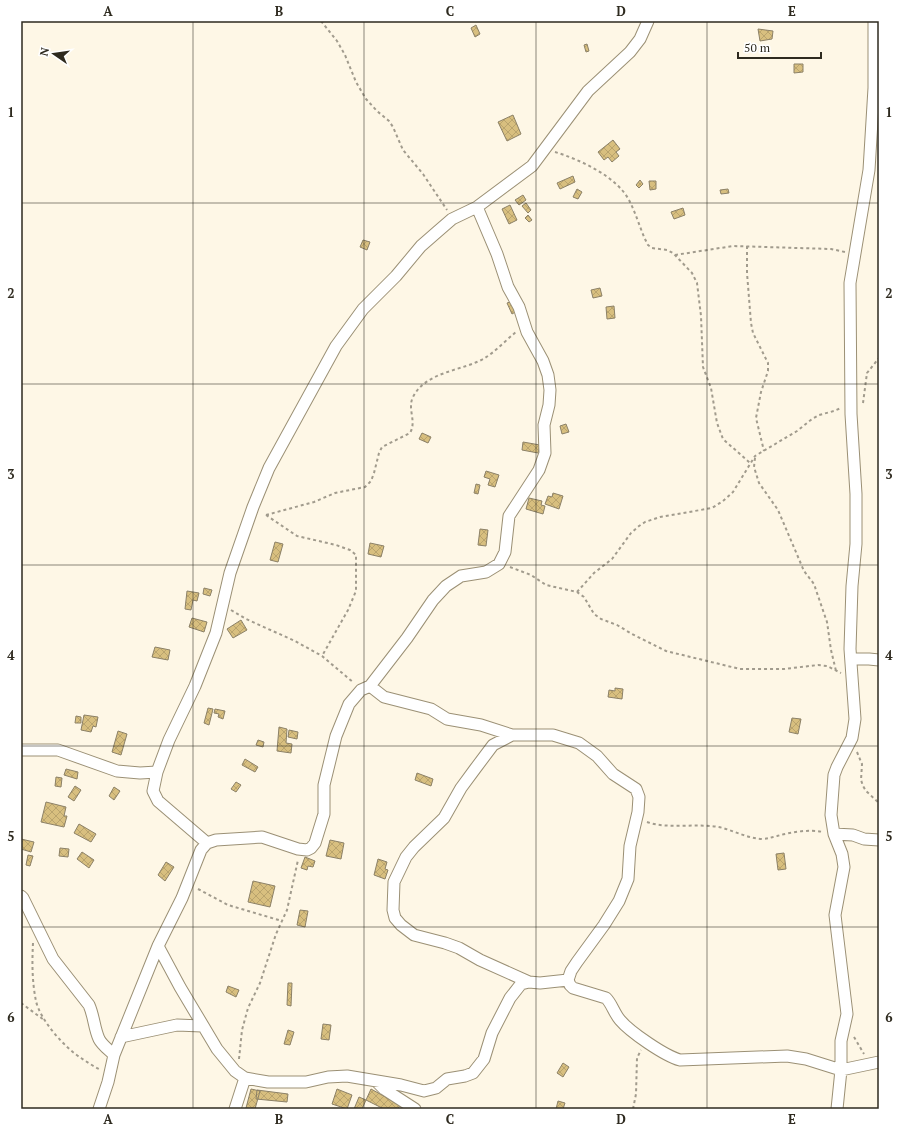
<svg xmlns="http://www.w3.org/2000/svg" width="900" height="1130" viewBox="0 0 900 1130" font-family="'PT Serif',serif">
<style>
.building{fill:url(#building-cross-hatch);stroke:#8c8167}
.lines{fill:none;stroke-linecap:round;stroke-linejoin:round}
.minor-casing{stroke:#9b9075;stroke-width:13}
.path{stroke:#a19b8d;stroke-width:2;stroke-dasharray:3 3;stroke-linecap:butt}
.minor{stroke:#fff;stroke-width:11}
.grid{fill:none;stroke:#2e2a1f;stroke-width:1;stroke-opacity:0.55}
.neatline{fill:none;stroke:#2e2a1f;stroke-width:1.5}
.grid-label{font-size:13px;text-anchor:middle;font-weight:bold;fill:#2e2a1f}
</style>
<defs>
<pattern id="building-cross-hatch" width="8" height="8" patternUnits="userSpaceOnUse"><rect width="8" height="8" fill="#d8bf7f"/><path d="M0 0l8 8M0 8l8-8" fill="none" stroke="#baa46d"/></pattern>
</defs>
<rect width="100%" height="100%" fill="#fef7e6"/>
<path class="building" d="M476,25L480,34L475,37L471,28Z
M758,29L773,31L772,39L760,41Z
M587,44L589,51L586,52L584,45Z
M794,64H803V72L794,73Z
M513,115L521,134L507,141L498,122Z
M613,140L620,149L616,152L619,156L612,162L608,157L604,160L598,152Z
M573,176L575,182L560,189L557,183Z
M640,180L643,184L639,188L636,185Z
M649,181H656V189L650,190Z
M577,189L582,192L578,199L573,197Z
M728,189L729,193L721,194L720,190Z
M523,195L526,200L519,205L515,200Z
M526,203L531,210L528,213L522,206Z
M510,205L517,220L509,224L502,209Z
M683,208L685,215L674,219L671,212Z
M528,215L532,220L529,222L525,218Z
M363,240L370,242L367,250L360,247Z
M600,288L602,296L593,298L591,290Z
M513,301L517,311L512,314L507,303Z
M614,306L615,318L607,319L606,307Z
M566,424L569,432L562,434L560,426Z
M422,433L431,437L428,443L419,439Z
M523,442L540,445L538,453L522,450Z
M486,471L499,475L495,487L488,485L490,479L484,477Z
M476,484L480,485L478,494L474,493Z
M553,493L563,496L559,509L545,504L548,496L552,497Z
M529,498L542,501L541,505L545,506L543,514L526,509Z
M480,529L488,530L486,546L478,545Z
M275,542L283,544L278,562L270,560Z
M370,543L384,546L381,557L368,554Z
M204,588L212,590L210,596L203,594Z
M187,591L199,593L197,601L193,600L191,610L185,609Z
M192,618L207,622L204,632L189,627Z
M241,620L247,630L233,638L227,629Z
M155,647L170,650L168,660L152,657Z
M615,688L623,689L622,699L608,697L609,690L615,691Z
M208,708L213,709L209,725L204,723Z
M215,709L225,711L223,719L218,717L219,714L214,713Z
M84,715L98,717L96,727L93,726L91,732L81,730Z
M76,716L81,717V723H75Z
M792,718L801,719L798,734L789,732Z
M279,727L287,729L286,743L292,744L291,753L277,751Z
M289,730L298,732L297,739L288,737Z
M118,731L127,734L121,755L112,752Z
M258,740L264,742L263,747L256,745Z
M245,759L258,767L255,772L242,765Z
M66,769L78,772L77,779L64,775Z
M417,773L433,779L431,786L415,780Z
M56,777L62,778L61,787L55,786Z
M236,782L241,785L236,792L231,789Z
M75,786L81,790L74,801L68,797Z
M114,787L120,791L114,800L109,796Z
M46,802L66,807L64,816H67L64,827L41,822Z
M79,824L96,834L91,842L74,833Z
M21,839L34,842L31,852L21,849Z
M330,840L344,843L341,859L326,856Z
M60,848L69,849L68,857L59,856Z
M82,852L94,860L89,868L77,859Z
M784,853L786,869L778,870L776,854Z
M28,855L33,856L30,866L26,865Z
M305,857L315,861L313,867L308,866L307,870L301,868Z
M378,859L387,862L385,869L388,870L385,879L374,875Z
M166,862L174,867L165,881L158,875Z
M253,881L275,886L270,907L248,902Z
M300,910L308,911L305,927L297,925Z
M288,983H292L291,1006L287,1005Z
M228,986L239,990L236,997L226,992Z
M323,1024L331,1025L329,1040L321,1039Z
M288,1030L294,1032L290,1045L284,1044Z
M563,1063L569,1067L563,1077L557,1073Z
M251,1089L260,1091L255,1109L246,1108Z
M337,1089L352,1095L347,1109L332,1104Z
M371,1089L400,1105L398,1109H384L366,1100Z
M257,1090L288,1094L287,1102L256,1099Z
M359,1097L366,1100L362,1109H354Z
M558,1101L565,1103L563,1109H556Z"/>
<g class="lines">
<defs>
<path id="minor" d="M851,659H869L879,660
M370,686L407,638L433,600L446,586L461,576L486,572L499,564L505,552L509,516L539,470L545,453L544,425L549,405L550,390L548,375L543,361L527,332L519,307L508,287L497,254L477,207
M512,735L493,745L475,769L461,788L444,818L414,847L406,857L394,882L393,910L395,918L401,925L414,935L445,943L459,948L480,960L529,982
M21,750H58L117,771L140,773L157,772
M834,834L853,835L864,839L879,840
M207,843L158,801L153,791L157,772L169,740L195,686L216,633L230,573L253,507L269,468L336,346L363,309L396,276L421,246L437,232L452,219L477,207L532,166L588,91L630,52L640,39L648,21
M21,896L23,898L53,959L89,1005C94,1016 94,1028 99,1039C102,1045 109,1050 114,1055
M158,946L180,987L217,1049L235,1071L245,1078L268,1082H306L328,1077L347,1076L401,1085L424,1091L436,1088L447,1079L465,1076L473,1073L484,1059L492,1033L510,998L521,984L529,982L540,983L568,980
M121,1037L177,1025L202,1026
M376,1081L384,1089L415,1109
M99,1109L108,1082L114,1055L158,946L182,898L201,850L207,843L216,840L262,837L298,849L307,850L311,848L315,843L324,814V785L336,736L349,704L361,690L370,686L384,697L431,709L447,719L481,725L512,735H553L579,743L597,756L613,774L636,789L639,797L638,812L630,846L628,879L619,901L604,925L577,962L571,971L568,980L570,985L573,988L606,998C612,1004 614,1013 620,1020C630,1032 665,1056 680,1060L787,1056L806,1059L841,1070L879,1062
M235,1109L245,1078
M837,1109L841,1070V1041L847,1014L835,915L844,867L842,854L834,834L831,815L834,775L837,767L852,738L855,719L850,649L852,586L856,544V494L851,414L850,283L869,170L874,88V21"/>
</defs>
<use href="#minor" class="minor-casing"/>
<path class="path" d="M321,21L337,41L345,55L356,82L366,99L377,111L389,121L393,127L403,150L423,174L447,210
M555,152C581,160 618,177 630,202C637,216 641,232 648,245L652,248L667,250L673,253L692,273L697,283L701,316L703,367L711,388L717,423L723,439L750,463
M747,246V273L751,323L753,333L768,363V371L761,392L756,418L764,451
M675,255L733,246L831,249L845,252
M863,403L867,373L879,358
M755,458L754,467L759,483L778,510L804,571L814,584L817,593L827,622L831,650L836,671
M266,515L314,502L335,493L365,487L371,481L374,473L379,453L382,447L410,433C417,421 407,409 413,397C426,371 463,371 485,358C496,351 506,340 516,332
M266,515L297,536L336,545L350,550L356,555V591L348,610L322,656
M510,567L531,575L546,585L577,592L584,597L594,614L601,619L617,625L632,634L666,651L740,669H784L818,665L827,666L841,673
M577,592L594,573L612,559L631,533L639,526L645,522L660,517L712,508L723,501L733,492L755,456L797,431L812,419L819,415L834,411L841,408
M231,610L246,619L295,641L322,656L354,683
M857,752L862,764L861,780L863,786L866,791L879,803
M647,822C670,830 699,822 723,828C736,832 748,838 762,839C768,839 772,837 777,836C791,832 809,829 823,832
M198,889L228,905L282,921
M33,943C32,962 32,982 36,1001C40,1020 65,1048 81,1058C87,1062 93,1066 99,1069
M21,1003L44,1020
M854,1037L864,1054
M239,1059L242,1030L248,1008L260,983L276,934L287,910L298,860
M633,1109L636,1094L637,1058L641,1050"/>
<use href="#minor" class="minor"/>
</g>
<path class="grid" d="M193,21V1109M364,21V1109M536,21V1109M707,21V1109M21,203H879M21,384H879M21,565H879M21,746H879M21,927H879"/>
<rect width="900" height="1130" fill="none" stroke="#ffffff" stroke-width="44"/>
<g transform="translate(54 54) rotate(283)" stroke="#ffffff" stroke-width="3" paint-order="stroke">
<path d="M0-3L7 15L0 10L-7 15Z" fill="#2e2a1f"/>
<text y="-6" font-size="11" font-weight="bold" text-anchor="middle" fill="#2e2a1f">N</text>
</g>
<path d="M738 52v6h83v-6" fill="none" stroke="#2e2a1f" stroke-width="2"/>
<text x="744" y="52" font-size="12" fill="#2e2a1f" stroke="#ffffff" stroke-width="3" paint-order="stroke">50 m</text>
<rect x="22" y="22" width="856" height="1086" class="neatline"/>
<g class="grid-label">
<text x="108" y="16">A</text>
<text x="279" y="16">B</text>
<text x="450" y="16">C</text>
<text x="621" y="16">D</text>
<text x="792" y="16">E</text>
<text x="11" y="117">1</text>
<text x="889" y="117">1</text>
<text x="11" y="298">2</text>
<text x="889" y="298">2</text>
<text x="11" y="479">3</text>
<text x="889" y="479">3</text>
<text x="11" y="660">4</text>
<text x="889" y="660">4</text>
<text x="11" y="841">5</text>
<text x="889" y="841">5</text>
<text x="11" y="1022">6</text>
<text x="889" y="1022">6</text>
<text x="108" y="1124">A</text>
<text x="279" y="1124">B</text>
<text x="450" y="1124">C</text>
<text x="621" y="1124">D</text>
<text x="792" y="1124">E</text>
</g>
</svg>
